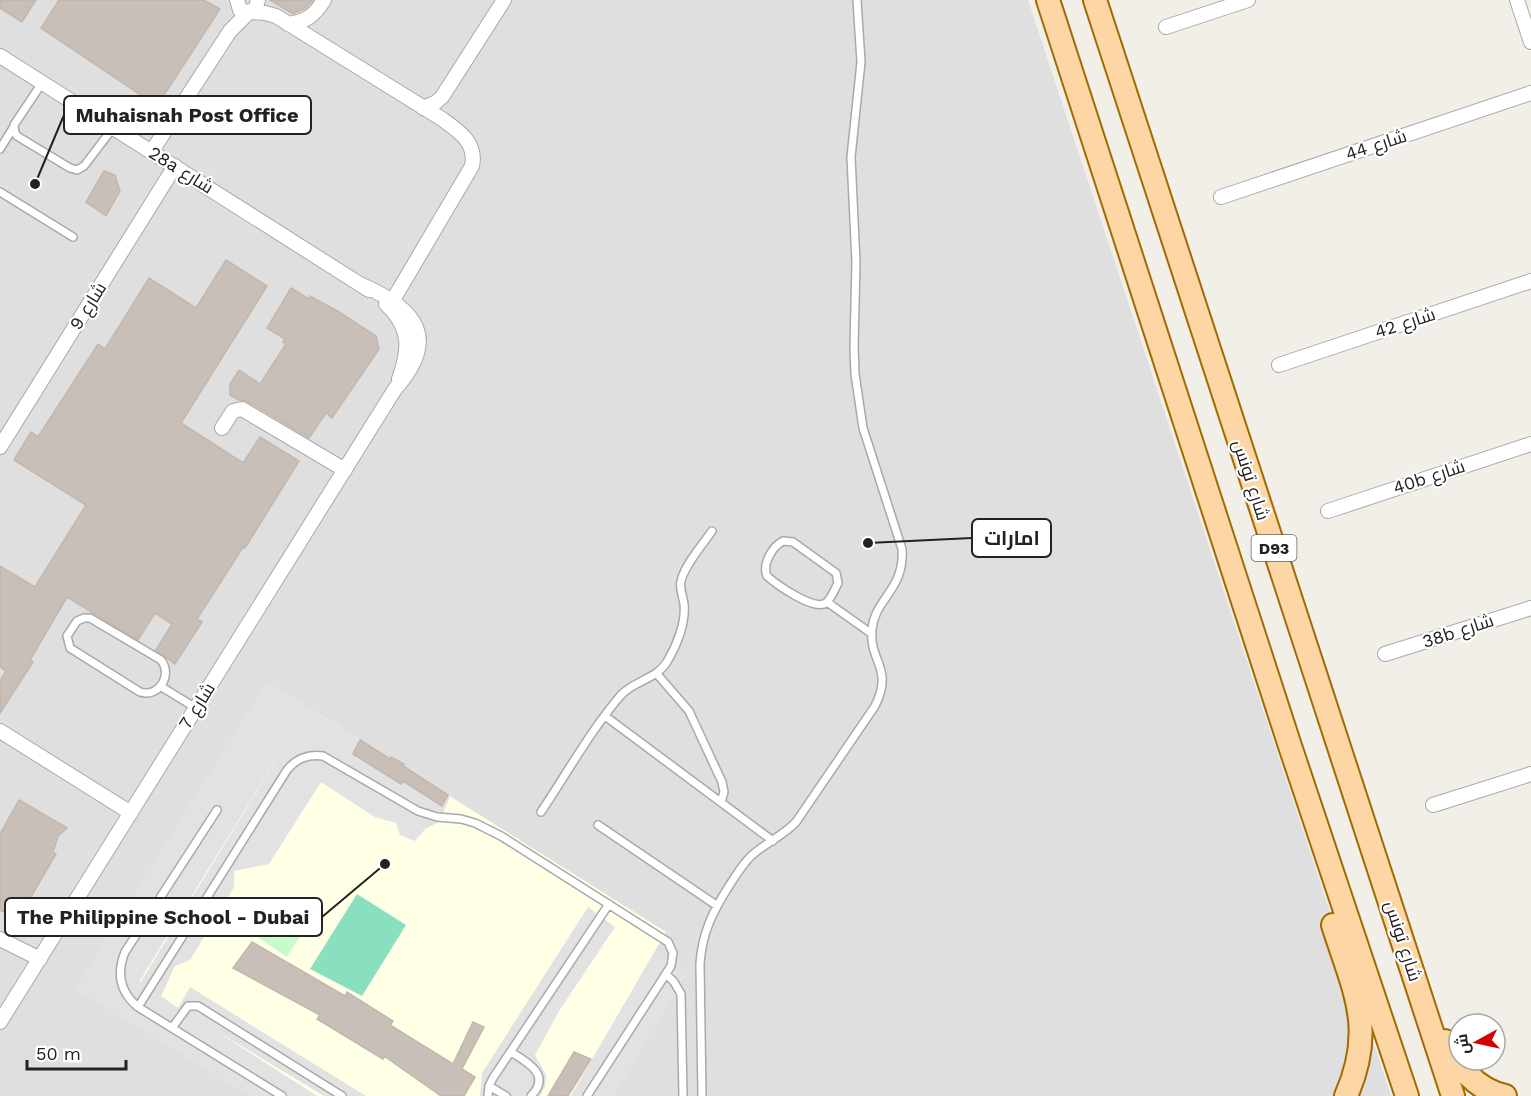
<svg xmlns="http://www.w3.org/2000/svg" width="1531" height="1096" viewBox="0 0 1531 1096" font-family="'Work Sans',Cairo,sans-serif">
<style>
.residential{fill:#e0dfdf}
.education{fill:#ffffe5}
.park{fill:#c8facc}
.pitch{fill:#88e0be}
.parking{fill:#e2e2e2}
.building{fill:#c7bfb8;stroke:#c4b6ab;stroke-width:1.5}
.lines{fill:none;stroke-linecap:round;stroke-linejoin:round}
.service-casing{stroke:#a9a9a9;stroke-width:10}
.minor-casing{stroke:#a9a9a9;stroke-width:16}
.primary-casing{stroke:#a06b00;stroke-width:26}
.service{stroke:#fff;stroke-width:7}
.minor{stroke:#fff;stroke-width:14}
.primary{stroke:#fcd6a4;stroke-width:22}
.labels{text-anchor:middle;stroke-width:4.5;stroke-linejoin:round;paint-order:stroke}
.shield{fill:#fff;stroke:#646464;stroke-width:1.5}
.shield-label{font-size:16px;font-weight:bold;fill:#222}
.street-label{font-size:18px;fill:#222;stroke:#fff}
.leader{fill:none;stroke:#222;stroke-width:2}
.callout-dot{fill:#222;stroke:#fff;stroke-width:2}
.callout{fill:#fff;stroke:#222;stroke-width:2}
.callout-label{font-size:20px;text-anchor:middle;font-weight:bold;fill:#222}
</style>
<rect width="100%" height="100%" fill="#f2efe9"/>
<path class="residential" d="M0,0H1028L1391,1096H0Z"/>
<path class="education" d="M308,707L666,932L571,1096H317L138,983Z"/>
<path class="park" d="M275,897L311,918L287,957L253,934Z"/>
<path class="pitch" d="M357,894L406,925L362,996L310,969Z"/>
<path class="parking" d="M267,681L308,704L139,982L140,983L308,707L450,797L439,822L425,829L415,841L400,835L396,823L375,817L321,782L269,864L234,871V887L222,908L190,960L175,966L161,996L178,1008L190,987L366,1096H324L213,1029L317,1096H249L75,989Z
M588,907L615,927L559,1011L535,1055L546,1075L545,1087L540,1096H480L482,1073Z
M655,951L689,970L614,1096H571Z"/>
<path class="building" d="M0,0H36L22,22L0,8Z
M59,0H204L220,9L157,106L41,28Z
M270,0H313L304,9L293,14Z
M104,171L115,175L120,191L106,216L86,202Z
M226,260L267,286L181,423L243,463L260,437L299,461L245,548L243,547L197,619L202,622L175,664L156,650L172,624L155,613L138,640L67,597L30,660L33,662L0,713V681L6,671L0,667V566L35,587L86,505L14,460L31,432L38,437L98,344L105,349L149,278L196,308Z
M291,288L309,299L310,296L339,312L376,336L379,349L332,418L326,413L309,438L247,401L239,400L230,395V384L239,370L260,384L286,344L283,342L285,339L267,328Z
M360,740L390,759L391,757L404,764L403,766L448,795L442,806L403,781L401,784L353,754Z
M19,800L67,828L58,836L53,852L56,854L28,902L18,912L15,918L0,910V834Z
M252,942L345,996L347,992L393,1021L390,1025L453,1064L473,1022L484,1027L462,1069L475,1077L464,1096H441L384,1056L383,1059L317,1019L320,1015L233,968Z
M574,1052L591,1059L568,1096H548Z"/>
<g class="lines">
<defs>
<path id="service" d="M42,83L14,125L15,133L17,136L70,168L77,170L84,166L113,128
M0,149L13,128
M0,192L73,237
M783,541L793,542L836,573L838,583C835,589 831,599 826,603C814,611 777,585 767,576C762,564 772,547 783,541Z
M827,602L872,634
M84,618H90L161,660C173,675 159,698 140,692L70,648L67,636L77,621Z
M657,674L689,711L722,782L724,792L721,802
M160,686L196,708
M605,716L773,841
M217,810L125,952C116,974 120,992 138,1007L282,1096
M541,812C567,773 591,730 621,695C635,680 658,679 668,660C677,645 686,622 684,604C683,596 679,589 681,581C684,566 703,544 712,531
M598,825L716,905
M666,974L674,982L681,994L683,1096
M138,1007L287,770C297,758 308,754 323,756L418,811L437,817L461,819L475,823L501,836L668,942L673,953L671,966L587,1096
M172,1028L188,1006H198L342,1096
M511,1052C527,1062 552,1075 531,1096
M489,1086L506,1096
M488,1096L489,1086L493,1078L609,904
M702,1096L700,964C702,933 713,911 729,886C736,875 742,865 751,856C765,843 783,836 796,822L875,706C894,668 869,662 872,630C874,599 905,590 902,549L863,428L855,374L854,347L856,262L851,157L861,62L857,0"/>
<path id="minor" d="M237,0L240,10L249,12L255,10L258,0
M1517,0L1531,42
M251,12L265,13L276,16L442,119C459,131 477,143 472,166L393,300
M288,24C306,22 315,15 324,0
M1166,27L1248,0
M0,56L369,290
M423,108L435,103L442,97L504,0
M152,151L230,31L249,12
M1221,197L1531,93
M386,304C411,328 410,348 399,379
M1279,365L1531,281
M222,428L233,411L242,409L345,470
M0,447L175,166
M1328,511L1531,444
M1385,654L1531,608
M0,731L131,813
M1433,805L1531,774
M0,939L40,959
M0,1022L395,389C440,339 417,309 362,285"/>
<path id="primary" d="M1048,0L1290,746L1407,1096
M1095,0L1453,1096
M1333,925C1354,991 1376,1028 1346,1096
M1445,1041C1460,1067 1474,1089 1505,1096"/>
</defs>
<use href="#service" class="service-casing"/>
<use href="#minor" class="minor-casing"/>
<use href="#primary" class="primary-casing"/>
<use href="#service" class="service"/>
<use href="#minor" class="minor"/>
<use href="#primary" class="primary"/>
</g>
<g class="labels">
<rect class="shield" x="1251.5" y="535" width="45" height="26" rx="4.5"/>
<g class="shield-label">
<text x="1274" y="554">D93</text>
</g>
<g class="street-label">
<text transform="translate(1376 145) rotate(-18)" y="6">شارع 44</text>
<text transform="translate(181 170) rotate(32)" y="6">28a شارع</text>
<text transform="translate(88 306) rotate(-58)" y="6">شارع 9</text>
<text transform="translate(1405 323) rotate(-18)" y="6">شارع 42</text>
<text transform="translate(1429 477) rotate(-18)" y="6">40b شارع</text>
<text transform="translate(1251 480) rotate(72)" y="6">شارع تونس</text>
<text transform="translate(1458 631) rotate(-18)" y="6">38b شارع</text>
<text transform="translate(197 706) rotate(-58)" y="6">شارع 7</text>
<text transform="translate(1403 941) rotate(72)" y="6">شارع تونس</text>
</g>
</g>
<path class="leader" d="M35 184L64 115M868 543L972 538M385 864L322 917"/>
<g class="callout-dot">
<circle cx="35" cy="184" r="6"/>
<circle cx="868" cy="543" r="6"/>
<circle cx="385" cy="864" r="6"/>
</g>
<g class="callout">
<rect x="64" y="96" width="247" height="38" rx="6"/>
<rect x="972" y="519" width="79" height="38" rx="6"/>
<rect x="5" y="898" width="317" height="38" rx="6"/>
</g>
<g class="callout-label">
<text x="187" y="122">Muhaisnah Post Office</text>
<text x="1012" y="545">امارات</text>
<text x="163" y="924">The Philippine School - Dubai</text>
</g>
<g transform="translate(1477 1042) rotate(262)"><circle r="28" fill="#ffffff" stroke="#a7a7a7" stroke-width="1.5"/>
<path d="M0-4.5L10 22L0 15L-10 22Z" fill="#d40000"/>
<text y="-9" font-size="16" font-weight="bold" text-anchor="middle" fill="#222222">ش</text>
</g>
<path d="M27 1060v9h99v-9" fill="none" stroke="#222222" stroke-width="3"/>
<text x="36" y="1060" font-size="18" fill="#222222" stroke="#ffffff" stroke-width="4.5" paint-order="stroke">50 m</text>
</svg>
